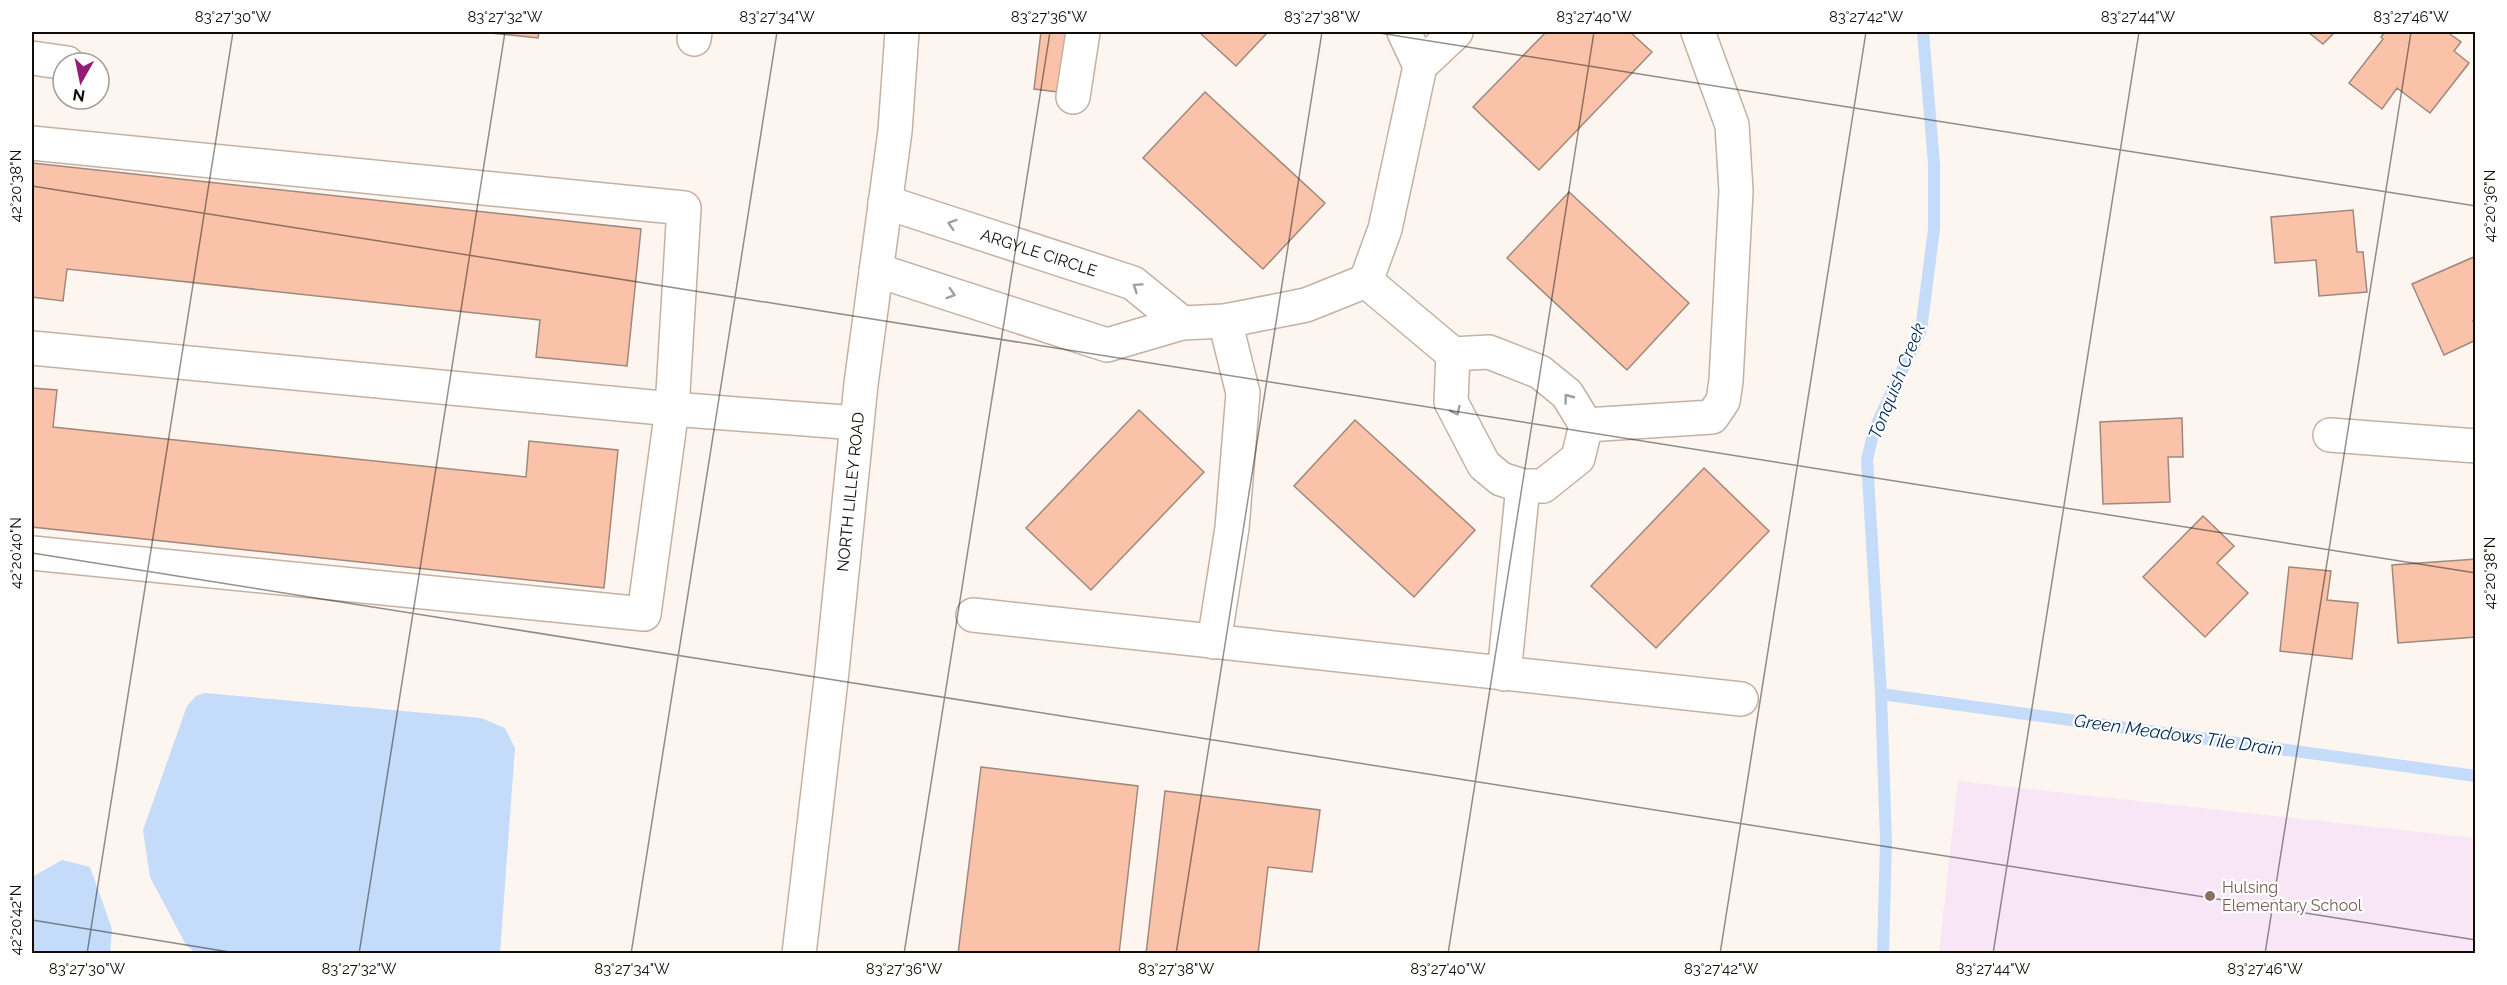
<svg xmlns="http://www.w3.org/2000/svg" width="2507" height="985" viewBox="0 0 2507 985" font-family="Raleway,sans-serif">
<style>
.education{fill:#f8e6f7}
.water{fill:#c4dcfa}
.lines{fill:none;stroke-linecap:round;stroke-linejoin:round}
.stream{stroke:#c4dcfa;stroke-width:12}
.building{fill:#fac2a8;stroke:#9e897f;stroke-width:1.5}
.minor-casing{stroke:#c4b1a3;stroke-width:36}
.minor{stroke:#fff;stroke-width:33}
.oneway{stroke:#a09e9c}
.ticks{fill:none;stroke:#120c07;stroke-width:1.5;stroke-opacity:0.45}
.education-dot{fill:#8d6e63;stroke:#fff;stroke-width:2}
.labels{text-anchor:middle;stroke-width:4.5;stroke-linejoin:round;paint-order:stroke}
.street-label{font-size:16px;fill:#120c07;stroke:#fff}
.education-label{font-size:16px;fill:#785e54;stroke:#fff;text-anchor:start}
.water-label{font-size:18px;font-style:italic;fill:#032b58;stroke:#fff}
.neatline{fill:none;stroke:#120c07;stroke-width:2}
.ticks-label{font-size:15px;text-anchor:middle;fill:#120c07}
</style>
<rect width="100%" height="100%" fill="#fdf5ef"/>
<path class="education" d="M1958,781L2475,838V953H1939Z"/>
<path class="water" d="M205,693L481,718L505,728L515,748L500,953L197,954L186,945L150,877L143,830L187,706L196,696Z
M62,860L90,867L112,929L110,953H32V877Z"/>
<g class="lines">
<path class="stream" d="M1881,694L2476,776
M1883,954L1886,841L1881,694L1867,460L1874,430L1921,330L1934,229V164L1923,32"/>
</g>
<path class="building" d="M481,32H539L538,38Z
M1041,32H1074L1066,93L1034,89Z
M1199,32H1268L1236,66Z
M1546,32H1630L1652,52L1539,170L1473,107Z
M2308,32H2335L2323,44Z
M2385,32H2447L2461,42L2454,51L2469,63L2430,113L2397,88L2382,109L2349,83L2383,39L2381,37Z
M1205,92L1325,203L1263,269L1143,158Z
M32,163L641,229L627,366L536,357L540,320L67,269L63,301L32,297Z
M1569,192L1689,303L1627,370L1507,258Z
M2353,210L2357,252H2363L2367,292L2319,296L2316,260L2275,263L2271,217Z
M2476,256V320L2473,321L2476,328V340L2444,355L2412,284Z
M32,388L57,390L53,427L526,477L529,441L618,450L604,588L32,527Z
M1139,410L1204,472L1091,590L1026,528Z
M2182,418L2183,457H2168L2170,502L2103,504L2100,422Z
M1355,420L1475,530L1414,597L1294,486Z
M1704,468L1769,531L1656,648L1591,586Z
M2203,516L2234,546L2217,563L2248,593L2205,637L2143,577Z
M2476,559V637L2398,643L2392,565Z
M2289,567L2331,571L2327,600L2358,603L2352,659L2280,651Z
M981,767L1138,786L1119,954H958Z
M1165,791L1320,810L1312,872L1268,867L1258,954H1146Z"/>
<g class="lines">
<defs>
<g id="minor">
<path d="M1404,32L1420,66L1456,32"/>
<path d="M694,39L695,32"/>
<path d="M32,58L67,63"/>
<path d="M1073,97L1083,32"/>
<path d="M32,143L684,208L672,409L644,614L32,553"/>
<path id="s1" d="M885,202L1133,283L1182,323"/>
<path d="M876,270L1107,345L1182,323L1225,321L1306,305L1366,281L1453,354L1489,352L1540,372L1567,394L1586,425L1578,458L1543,486H1523L1501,479L1484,465L1451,402L1453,354"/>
<path d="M1366,281L1385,229L1420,66"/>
<path d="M32,348L672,409L857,423"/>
<path d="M1586,425L1712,417L1723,401L1726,381L1736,191L1732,125L1698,32"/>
<path d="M2330,435L2476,446"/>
<path d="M973,615L1741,699"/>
<path d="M1214,642L1232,528L1243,393L1225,321"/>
<path d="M1504,674L1523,486"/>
<path id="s2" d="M799,954L832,671L861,384L895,131L902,32"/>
</g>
</defs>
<use href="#minor" class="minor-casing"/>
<use href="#minor" class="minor"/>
</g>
<defs><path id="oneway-chevron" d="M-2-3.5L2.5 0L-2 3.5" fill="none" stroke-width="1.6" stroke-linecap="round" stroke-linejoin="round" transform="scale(1.5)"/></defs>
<g class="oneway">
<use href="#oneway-chevron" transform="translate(952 224) rotate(-162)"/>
<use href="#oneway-chevron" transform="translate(1137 287) rotate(-146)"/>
<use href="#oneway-chevron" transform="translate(951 294) rotate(18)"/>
<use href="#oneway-chevron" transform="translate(1568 398) rotate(-127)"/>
<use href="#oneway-chevron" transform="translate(1456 411) rotate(64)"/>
</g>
<path class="ticks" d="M1373,32L2476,206M32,186L2476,573M32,553L2476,940M32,920L242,954M87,954L233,32M359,954L505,32M631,954L777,32M904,954L1050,32M1176,954L1322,32M1448,954L1594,32M1720,954L1866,32M1993,954L2139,32M2265,954L2411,32"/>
<circle class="education-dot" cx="2210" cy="896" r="6"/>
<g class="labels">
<g class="street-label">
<text dy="6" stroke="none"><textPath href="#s1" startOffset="162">ARGYLE CIRCLE</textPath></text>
<text dy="6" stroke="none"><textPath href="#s2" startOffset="465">NORTH LILLEY ROAD</textPath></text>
</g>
<g class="education-label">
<text x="2222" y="893">Hulsing<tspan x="2222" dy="18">Elementary School</tspan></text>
</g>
<g class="water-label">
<text transform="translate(1897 381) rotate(-68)" y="6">Tonquish Creek</text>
<text transform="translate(2178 735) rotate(8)" y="6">Green Meadows Tile Drain</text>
</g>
</g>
<rect width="2507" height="985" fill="none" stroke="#ffffff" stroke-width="66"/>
<g transform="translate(81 81) rotate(189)"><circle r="28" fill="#ffffff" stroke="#a09e9c" stroke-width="1.5"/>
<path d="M0-4.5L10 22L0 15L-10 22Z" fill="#951b77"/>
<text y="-9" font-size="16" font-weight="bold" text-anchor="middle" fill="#120c07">N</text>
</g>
<rect x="33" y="33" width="2441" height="919" class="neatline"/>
<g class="ticks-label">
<text x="233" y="22">83°27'30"W</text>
<text x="505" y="22">83°27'32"W</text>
<text x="777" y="22">83°27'34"W</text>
<text x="1049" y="22">83°27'36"W</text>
<text x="1322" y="22">83°27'38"W</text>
<text x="1594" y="22">83°27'40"W</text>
<text x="1866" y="22">83°27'42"W</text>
<text x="2138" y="22">83°27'44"W</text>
<text x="2411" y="22">83°27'46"W</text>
<text transform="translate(16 186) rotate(-90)" y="5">42°20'38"N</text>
<text transform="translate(2490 206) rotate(-90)" y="5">42°20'36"N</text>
<text transform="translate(16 553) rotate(-90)" y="5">42°20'40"N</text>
<text transform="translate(2490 573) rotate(-90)" y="5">42°20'38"N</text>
<text transform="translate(16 920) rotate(-90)" y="5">42°20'42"N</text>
<text x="87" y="974">83°27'30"W</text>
<text x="359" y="974">83°27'32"W</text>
<text x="632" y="974">83°27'34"W</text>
<text x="904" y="974">83°27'36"W</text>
<text x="1176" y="974">83°27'38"W</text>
<text x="1448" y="974">83°27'40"W</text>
<text x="1721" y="974">83°27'42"W</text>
<text x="1993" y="974">83°27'44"W</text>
<text x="2265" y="974">83°27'46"W</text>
</g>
</svg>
